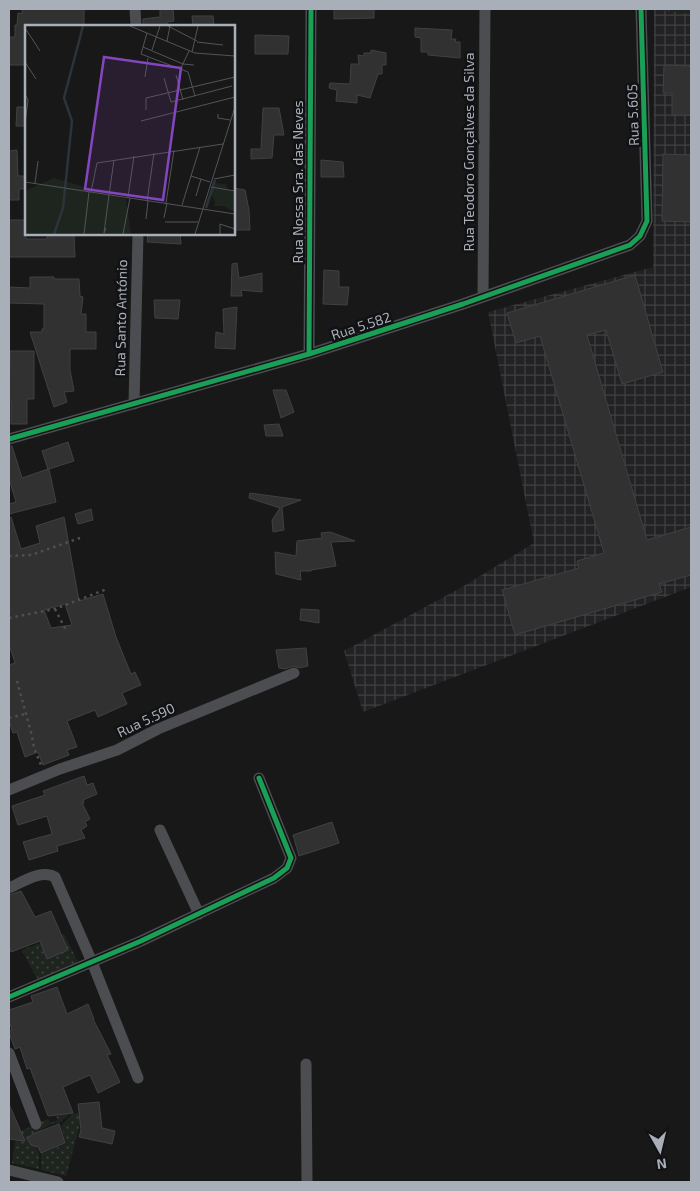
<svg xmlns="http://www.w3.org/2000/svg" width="700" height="1191" viewBox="0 0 700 1191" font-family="'Exo 2',sans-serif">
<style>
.industrial{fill:url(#industrial-grid)}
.grass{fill:url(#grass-dots)}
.wetland{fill:url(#wetland-marsh)}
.building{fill:#313132;stroke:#404144;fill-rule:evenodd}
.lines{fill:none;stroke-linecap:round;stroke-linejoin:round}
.path{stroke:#4e4f53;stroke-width:2.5;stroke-dasharray:2.5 4;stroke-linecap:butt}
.minor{stroke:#4c4d51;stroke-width:11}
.cycleway-casing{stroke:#121214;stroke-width:8}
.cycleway{stroke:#1a9f57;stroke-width:5}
.labels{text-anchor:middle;stroke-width:5;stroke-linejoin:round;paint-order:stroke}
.street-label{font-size:14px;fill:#a9afb9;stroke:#121214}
.inset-river{fill:none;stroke:#2b343a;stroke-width:2.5}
.inset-road{fill:none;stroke:#525458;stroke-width:1}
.view{fill:#8446be;fill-opacity:0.15;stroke:#8446be;stroke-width:2.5}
.inset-edge{fill:none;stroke:#a9afb9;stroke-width:2.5}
</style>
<defs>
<pattern id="industrial-grid" width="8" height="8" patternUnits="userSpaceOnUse" patternTransform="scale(1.25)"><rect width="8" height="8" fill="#222224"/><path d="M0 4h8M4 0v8" fill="none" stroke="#3f4042"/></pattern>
<pattern id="grass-dots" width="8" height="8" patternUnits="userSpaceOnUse" patternTransform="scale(1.25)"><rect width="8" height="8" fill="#1e251f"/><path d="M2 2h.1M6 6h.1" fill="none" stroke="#3c423d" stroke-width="1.8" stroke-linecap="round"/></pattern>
<pattern id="wetland-marsh" width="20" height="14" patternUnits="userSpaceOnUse" patternTransform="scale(1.25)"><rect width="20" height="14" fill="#1e251f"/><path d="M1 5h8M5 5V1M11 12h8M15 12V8" fill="none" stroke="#3c423d"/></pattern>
</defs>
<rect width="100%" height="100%" fill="#181818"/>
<path class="industrial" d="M654,9H691V587L363,712L344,651L462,587L534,543L488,312L653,267Z"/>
<path class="grass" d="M64,934L78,962L40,980L36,977L22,950Z
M71,1108L72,1111L59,1124L54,1123L30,1135L28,1138L30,1144L35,1145L39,1154V1169L12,1163L16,1133L48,1119L51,1123L58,1120L56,1116Z
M79,1113L80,1124L66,1176L41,1170V1154L66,1144L61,1126L72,1114Z"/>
<path class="wetland" d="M653,9H691V14Z"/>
<path class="building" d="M22,9H84V26H26V65H9V37H15V25H17L18,13L22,14Z
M160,9H173L174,21L167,22V26H143V19L160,17Z
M334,9H374V18L334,19Z
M192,16H213L214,26H193Z
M415,28L452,30L451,39H456L455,42H460V58L428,55V52H421V38L415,37Z
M255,35L289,36L288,54H255Z
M371,50L386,53V65H382V74H378L370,98L357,95V103L336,101L337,90L329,88L330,83L350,84L351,64H359L358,55L364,56V53H371Z
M664,65L691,66V115H672V93H663Z
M17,107H26V126H16Z
M263,108H279L284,135H274L272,158L251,159V149H261Z
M17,150L18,176H26V189H19V200H9V151Z
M663,154L691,155V222L662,221Z
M321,160L343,162L344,177H321Z
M234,188L245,190L249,210L250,230H234Z
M9,220H26V239H47V234H74L75,257H9Z
M148,234H180L181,244L147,242Z
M237,263L239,278L262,273V292L241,290L242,296H231L232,264Z
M324,270L339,271V287H349L347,305L323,304Z
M635,275L663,372L622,384L606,330L587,335L647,540L691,527V575L659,584L662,592L515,635L502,590L579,568L577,561L604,553L540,336L516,343L507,313Z
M30,277H54V279H79L80,296L83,297L81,314H86V332H96V349H70V370L74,391L64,392L67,402L54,407L30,332H42V329H44V304L9,303V287L30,288Z
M154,300H180L178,319L155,318Z
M237,307L235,349L215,348L216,332L224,334L223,309Z
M10,351H34V399H27V424H11V401H9Z
M273,390H286L294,412L281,418Z
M279,424L283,436H266L264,425Z
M68,442L74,461L49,469L56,502L9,514V504L16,502L9,479V446H12L22,478L48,469L42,451Z
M250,493L301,500L282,507L284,530L273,532L272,520L280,508L249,498Z
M91,509L93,520L78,524L75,514Z
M11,517L21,549L40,543L36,526L64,517L79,601L103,594L116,637L131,674L135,672L141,685L122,693L127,704L98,717L95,710L67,721L77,747L67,750L69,755L43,765L38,752L25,757L17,732L13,733L9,721V665L15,663L9,644V518ZM65,604L72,625L51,628L44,610Z
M330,532L355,541L331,542L336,566L311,570V571H300L301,580L276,574L275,552L296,556L297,541L322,538L321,533Z
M301,609L319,610V623L300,620Z
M306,648L308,666L299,668L294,666L285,669L279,668L276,650Z
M84,776L87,785L93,783L97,794L83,800L84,803H82L90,819L85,822L87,826L81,830L85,838L57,846L58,851L29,860L23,842L52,834L47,816L18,825L12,806L45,795L43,791Z
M332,822L339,843L299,856L293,835Z
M21,891L35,917L51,911L68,950L47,959L40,941L11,952L9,945V895Z
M57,987L67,1014L88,1004L94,1019H93L111,1054L107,1055L120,1082L98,1093L90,1075L63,1087L73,1113L48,1116L30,1068L27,1069L20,1047L15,1049L9,1033V1031L12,1030L9,1021V1010L33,1002L31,996Z
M99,1102L102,1128L115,1131L112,1144L79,1137L81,1130L78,1104Z
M9,1104L25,1141L9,1139Z
M59,1124L65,1143L41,1153L38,1147L31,1145L27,1138L33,1134Z"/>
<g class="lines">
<path class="path" d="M9,556L31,555L80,538
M55,609L67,632
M9,618L55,609L107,589
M17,681L32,736L34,748L41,765
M9,718L25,714"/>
<path class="minor" d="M135,9L136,26
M483,296L485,9
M309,354L311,9
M134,404L138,234
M9,439L309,354L463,304L630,245L640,236L647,221L641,9
M9,790L60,769L117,750L158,729L294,673
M160,830L199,914
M9,888C23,882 41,869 55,877L92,962L138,1078
M9,997L141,941L274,878L287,868L291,858L259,778
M9,1053L36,1124
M306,1064L307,1182
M9,1170L58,1182"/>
<defs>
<path id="cycleway" d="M309,354L311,9
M9,439L309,354L463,304L630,245L640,236L647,221L641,9
M9,997L141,941L274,878L287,868L291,858L259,778"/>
</defs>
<use href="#cycleway" class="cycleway-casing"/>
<use href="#cycleway" class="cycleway"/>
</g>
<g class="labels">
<g class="street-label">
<text transform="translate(633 115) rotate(-92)" y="5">Rua 5.605</text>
<text transform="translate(469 152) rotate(-90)" y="5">Rua Teodoro Gonçalves da Silva</text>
<text transform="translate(298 182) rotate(-90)" y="5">Rua Nossa Sra. das Neves</text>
<text transform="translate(121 318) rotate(-89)" y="5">Rua Santo António</text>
<text transform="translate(361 326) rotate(-18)" y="5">Rua 5.582</text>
<text transform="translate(146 720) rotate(-25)" y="5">Rua 5.590</text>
</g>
</g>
<g transform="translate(25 25)">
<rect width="210" height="210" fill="#181818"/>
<path d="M29,153L101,174L106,209H0V166ZM190,158L201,159L203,165L210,167V187L198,181H189L190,176L186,170Z" fill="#1e251f"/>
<path class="inset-river" d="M181,183L190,155M29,209L38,183L47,96L39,73L58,1"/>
<path class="inset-road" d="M105,1L170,28L210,31M143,1L172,16M0,3L15,26M122,8L116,29L163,47L170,71M142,16L145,1M172,17L198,20M118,22L158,39L169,40M127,25L135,1M167,27L173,1M0,37L11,54M155,45L164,26M151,50L158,75M120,52L123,33M139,53L146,77L207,61M0,69L3,75L0,98M121,85V73L210,52M193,89V93L205,95M116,96L210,72M166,151L185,157M189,154L210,150M0,157L210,189M10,158L13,136M186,162L210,166M66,167L72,138L198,119M84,170L89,135M171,171L176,154M103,172L109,131M122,176L129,128M141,178L149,125M157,180L175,122M139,193L142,178M121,194L123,176M140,197H173M81,203L79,208L84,170M59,209L64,167M98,209L105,173M170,209L210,82M195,209V199L210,204"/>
<path class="view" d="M79,32L156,43L138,175L60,164Z"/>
<rect width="210" height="210" class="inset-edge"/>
</g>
<rect width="700" height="1191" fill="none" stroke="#a9afb9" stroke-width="20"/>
<g transform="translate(660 1151) rotate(172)" stroke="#121214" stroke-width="4" paint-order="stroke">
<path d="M0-4L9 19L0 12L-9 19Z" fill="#a9afb9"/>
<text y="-8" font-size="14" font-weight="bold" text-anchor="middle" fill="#a9afb9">N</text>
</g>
</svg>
